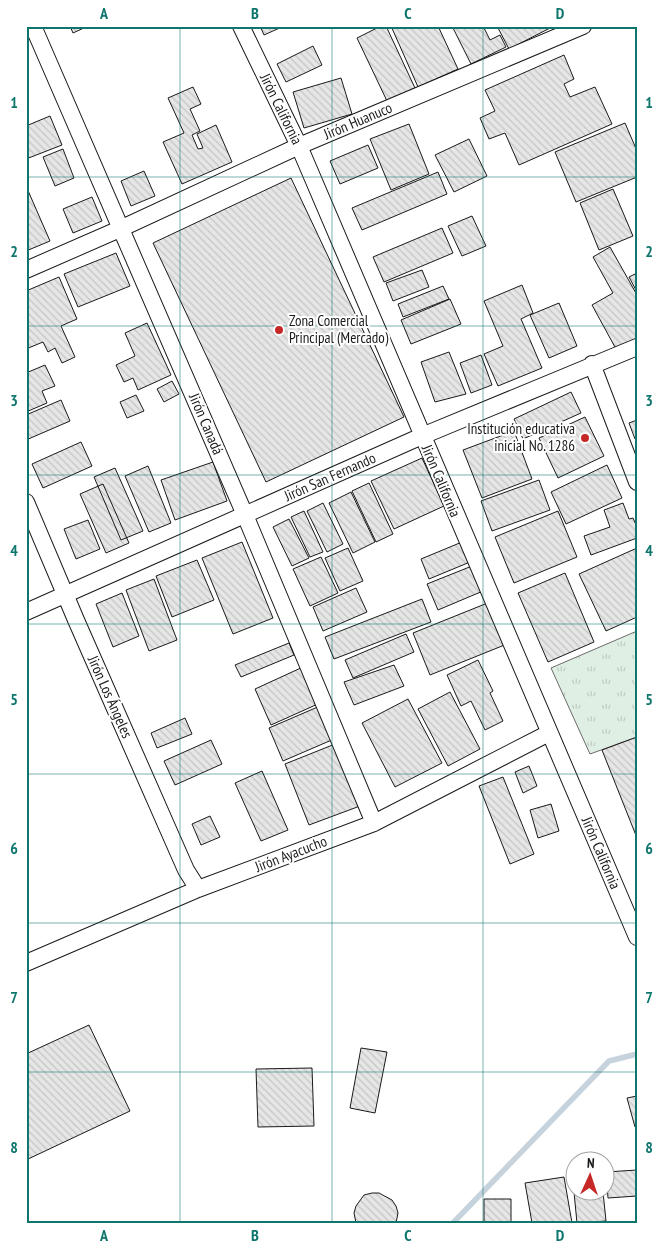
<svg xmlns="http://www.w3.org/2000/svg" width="663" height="1249" viewBox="0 0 663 1249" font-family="'PT Sans Narrow',sans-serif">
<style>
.grass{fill:url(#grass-tufts);stroke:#6a6a6a}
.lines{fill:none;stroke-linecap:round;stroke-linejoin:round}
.stream{stroke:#c6d2dc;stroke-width:5.5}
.building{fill:url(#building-back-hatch);stroke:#1a1a1a}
.street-casing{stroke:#1a1a1a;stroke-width:18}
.street{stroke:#fff;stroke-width:16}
.grid{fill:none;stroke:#0f766e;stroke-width:1;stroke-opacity:0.55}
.poi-dot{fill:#c62828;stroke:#fff;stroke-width:2}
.labels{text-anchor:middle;stroke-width:4;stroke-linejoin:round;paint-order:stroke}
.street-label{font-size:15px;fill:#1a1a1a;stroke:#fff}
.poi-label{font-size:15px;fill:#1a1a1a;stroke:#fff;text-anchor:start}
.neatline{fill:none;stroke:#0f766e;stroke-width:2}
.grid-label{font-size:16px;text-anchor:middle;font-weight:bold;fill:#0f766e}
</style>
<defs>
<pattern id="grass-tufts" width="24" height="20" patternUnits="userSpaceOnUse" patternTransform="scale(1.25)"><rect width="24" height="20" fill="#e0efe3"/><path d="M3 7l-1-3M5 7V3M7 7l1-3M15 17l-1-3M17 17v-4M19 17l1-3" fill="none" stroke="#c0ccc2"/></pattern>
<pattern id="building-back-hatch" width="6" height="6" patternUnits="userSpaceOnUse" patternTransform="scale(1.25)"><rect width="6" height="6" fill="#e6e6e6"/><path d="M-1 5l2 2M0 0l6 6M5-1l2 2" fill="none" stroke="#c5c5c5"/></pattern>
</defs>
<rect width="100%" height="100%" fill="#fff"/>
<path class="grass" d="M637,631V737L590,754L551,668Z"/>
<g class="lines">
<path class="stream" d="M453,1223L609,1061L637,1054"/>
</g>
<path class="building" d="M70,26H86V27L73,33Z
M260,26H284L264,35Z
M381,26H386L415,88L387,101L357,38Z
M391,26H438L458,69L418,87Z
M452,26H483L490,40L500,35L506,47L471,64Z
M497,26H554L509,49Z
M313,46L322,65L286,82L277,64Z
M564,55L574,79L564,84L570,97L595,87L612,124L519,165L505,133L489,139L480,118L495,111L485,90Z
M341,78L352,114L304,128L293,92Z
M193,87L201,104L190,109L200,131L192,135L198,149L203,148L197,134L216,125L232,162L182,184L163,142L184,133L168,98Z
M50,116L62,145L26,159V126Z
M625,123L637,151V177L576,202L555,152Z
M409,124L429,174L391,190L370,139Z
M469,139L487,176L454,192L435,155Z
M368,145L378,168L340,184L330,161Z
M63,149L74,178L55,186L43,157Z
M144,171L155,196L131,206L121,181Z
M438,172L447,194L362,230L352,208Z
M291,178L404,417L266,482L153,243Z
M26,186L50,241L26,251Z
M613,189L633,236L599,250L580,203Z
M92,197L102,221L73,233L63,209Z
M472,216L486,246L462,256L448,226Z
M442,228L453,253L384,282L373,257Z
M610,247L637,295V338L616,349L592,305L613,293L593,257Z
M116,253L130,286L78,307L64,274Z
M422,270L429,287L393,301L386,283Z
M637,273V292L629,277Z
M59,277L77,319L61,326L75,357L62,363L55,348L48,352L43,342L26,349V291Z
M522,285L533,313L521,319L542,368L498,386L484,354L503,346L484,301Z
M443,286L449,299L403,317L398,304Z
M450,299L461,324L411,344L401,320Z
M559,303L577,346L549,358L530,315Z
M147,323L171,375L138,390L133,378L124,382L116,365L135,356L125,333Z
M449,352L466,394L435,402L421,362Z
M481,355L492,385L471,393L460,363Z
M45,365L55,386L42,391L47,403L26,412V373Z
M172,381L179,394L164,402L157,389Z
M571,392L581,413L523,439L514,419Z
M136,395L144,411L127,418L120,402Z
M61,400L70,421L26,440V415Z
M585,417L604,456L558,478L539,438Z
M637,420V438L635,439L629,423Z
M514,431L532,479L482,498L463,450Z
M81,442L92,466L43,488L32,464Z
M422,458L444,506L394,529L371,481Z
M213,462L227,501L175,520L161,480Z
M607,465L622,498L566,524L551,492Z
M148,466L171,523L149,532L125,476Z
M115,468L143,531L121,540L94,477Z
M539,480L550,510L492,531L481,501Z
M369,483L393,534L376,542L352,491Z
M103,484L129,543L106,553L80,494Z
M351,492L375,542L353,553L329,503Z
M323,503L343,544L327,552L307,511Z
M623,503L629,519L633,518L637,527V538L591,555L584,536L610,527L604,510Z
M304,511L323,552L310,557L291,517Z
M558,511L577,557L514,583L495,537Z
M289,519L309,558L292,566L273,527Z
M88,520L100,549L76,559L64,529Z
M242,542L273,618L233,634L202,558Z
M462,542L470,562L429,579L421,559Z
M348,548L363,581L340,591L325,558Z
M637,548V617L606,631L579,574Z
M321,557L338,593L310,606L293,569Z
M197,560L214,600L172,617L156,576Z
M472,566L483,591L438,610L427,584Z
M565,573L594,642L548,662L518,593Z
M154,579L177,640L149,651L126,590Z
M356,588L367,612L323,631L313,607Z
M122,593L139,636L113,647L96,604Z
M422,599L431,622L334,659L325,637Z
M490,602L507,644L430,675L413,633Z
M406,634L414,652L353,678L345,660Z
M289,643L294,655L241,677L235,665Z
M478,660L493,691L490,693L503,721L485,730L471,701L461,706L447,675Z
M394,665L404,686L354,705L344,682Z
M303,667L320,703L271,725L255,689Z
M450,692L480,749L448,766L418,709Z
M408,699L442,763L395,787L362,723Z
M320,706L334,739L283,761L269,728Z
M185,718L192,734L157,748L151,733Z
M637,737V838L602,750Z
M211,740L222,764L175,785L164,761Z
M335,744L360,806L309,825L285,764Z
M529,766L537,786L523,793L515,772Z
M262,771L288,830L261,841L235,783Z
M503,777L534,854L510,864L479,786Z
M551,804L559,831L538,838L530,810Z
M210,816L220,837L201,845L192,824Z
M89,1025L130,1111L26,1160V1054Z
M361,1048L387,1052L375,1113L350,1108Z
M312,1068L314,1126L258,1127L256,1069Z
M637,1096V1126L635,1127L627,1098Z
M637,1170V1196L608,1198L606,1172Z
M564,1177L572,1223H532L525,1183Z
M576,1181V1192H603L606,1221L577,1223L573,1182Z
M372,1193H379L392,1200L396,1206L398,1213L396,1223H356L354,1213L356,1206L364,1195Z
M484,1199H511V1223H484Z"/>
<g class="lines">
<defs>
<path id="street" d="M33,26L245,515L374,823
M241,26L299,146L637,937
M26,270L122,228L299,146L583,26
M592,364L637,482
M26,502L76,620L186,870L198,889
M26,612L422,436L637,347
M26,963L198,889L374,823L549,733"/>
</defs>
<use href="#street" class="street-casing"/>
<use href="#street" class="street"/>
</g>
<path class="grid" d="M180,26V1223M332,26V1223M483,26V1223M26,177H637M26,326H637M26,475H637M26,624H637M26,774H637M26,923H637M26,1072H637"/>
<g class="poi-dot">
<circle cx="279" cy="330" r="5"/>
<circle cx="585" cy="438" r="5"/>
</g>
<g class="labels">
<g class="street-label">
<text transform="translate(281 109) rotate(64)" y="5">Jirón California</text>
<text transform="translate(358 121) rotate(-23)" y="5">Jirón Huanuco</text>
<text transform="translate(206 424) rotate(67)" y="5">Jirón Canadá</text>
<text transform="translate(330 477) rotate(-24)" y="5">Jirón San Fernando</text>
<text transform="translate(441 481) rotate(67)" y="5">Jirón California</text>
<text transform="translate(110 697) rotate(66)" y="5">Jirón Los Ángeles</text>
<text transform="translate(601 853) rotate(67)" y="5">Jirón California</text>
<text transform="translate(291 854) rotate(-21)" y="5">Jirón Ayacucho</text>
</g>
<g class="poi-label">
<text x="289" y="326">Zona Comercial<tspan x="289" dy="17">Principal (Mercado)</tspan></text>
<text x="575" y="434" text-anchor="end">Institución educativa<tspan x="575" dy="17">inicial No. 1286</tspan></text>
</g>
</g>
<rect width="663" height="1249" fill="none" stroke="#ffffff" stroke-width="55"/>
<g transform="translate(590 1176) rotate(3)"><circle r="24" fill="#ffffff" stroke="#a3a3a3"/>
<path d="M0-4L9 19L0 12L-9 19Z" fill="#c62828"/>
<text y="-8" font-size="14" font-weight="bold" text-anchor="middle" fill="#1a1a1a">N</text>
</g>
<rect x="28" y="28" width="608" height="1194" class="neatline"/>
<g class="grid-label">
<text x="104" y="19">A</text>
<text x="255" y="19">B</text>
<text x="408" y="19">C</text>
<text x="560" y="19">D</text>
<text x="14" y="108">1</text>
<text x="649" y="108">1</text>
<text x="14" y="257">2</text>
<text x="649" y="257">2</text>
<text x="14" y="406">3</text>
<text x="649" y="406">3</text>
<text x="14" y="556">4</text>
<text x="649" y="556">4</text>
<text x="14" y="705">5</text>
<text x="649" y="705">5</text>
<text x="14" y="854">6</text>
<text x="649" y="854">6</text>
<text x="14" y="1003">7</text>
<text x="649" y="1003">7</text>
<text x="14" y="1153">8</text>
<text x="649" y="1153">8</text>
<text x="104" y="1241">A</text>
<text x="255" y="1241">B</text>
<text x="408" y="1241">C</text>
<text x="560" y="1241">D</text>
</g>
</svg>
